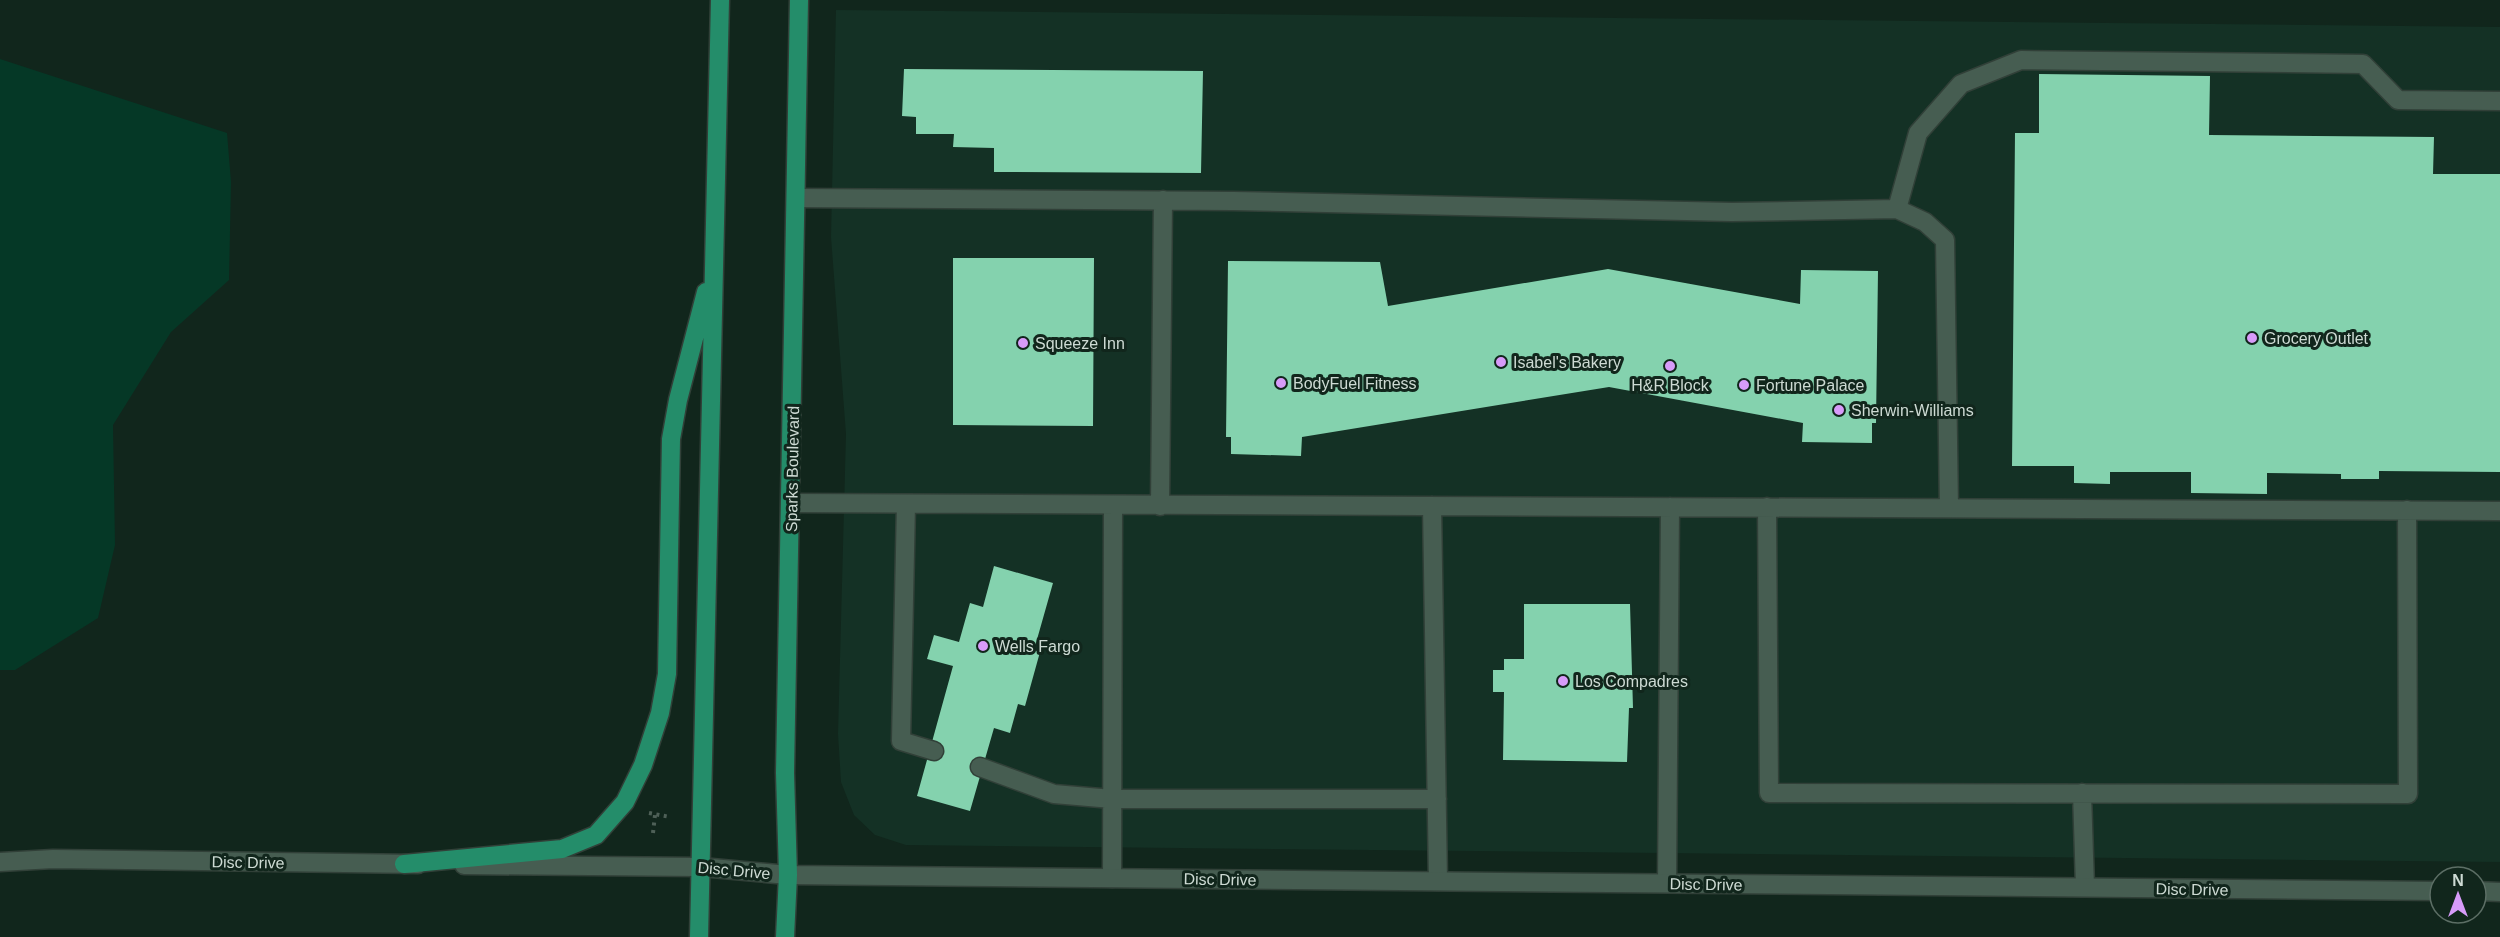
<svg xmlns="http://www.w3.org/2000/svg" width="2500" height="937" viewBox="0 0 2500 937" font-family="Arial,sans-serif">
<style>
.built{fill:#143125}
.green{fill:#053826}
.building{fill:#84d2ae}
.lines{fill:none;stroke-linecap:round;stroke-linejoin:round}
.lane-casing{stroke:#314038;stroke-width:21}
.secondary-casing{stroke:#314038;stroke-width:21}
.primary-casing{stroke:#314038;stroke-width:21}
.path{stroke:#4e6057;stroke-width:4;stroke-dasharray:3 4.5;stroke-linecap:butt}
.lane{stroke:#465d51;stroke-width:18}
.secondary{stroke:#465d51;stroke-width:18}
.primary{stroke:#248d6a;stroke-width:18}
.poi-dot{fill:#d79bf9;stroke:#11261c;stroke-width:2}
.labels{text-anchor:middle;stroke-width:6;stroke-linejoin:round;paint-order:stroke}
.poi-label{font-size:16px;fill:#cddad3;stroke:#11261c;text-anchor:start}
.street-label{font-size:16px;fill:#cddad3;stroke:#11261c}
</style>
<rect width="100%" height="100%" fill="#11261c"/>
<path class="built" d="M836,10L2500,27V862L906,845L875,835L854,815L841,782L838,734L846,434L831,237Z"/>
<path class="green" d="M0,59L227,133L231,182L229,280L171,332L113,425L115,545L98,618L15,670H0Z"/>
<path class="building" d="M904,69L1203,71L1201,173L994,172V148L953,147L954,134H916V117L902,116Z
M2039,74L2210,76L2209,135L2434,137L2433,174H2500V472L2379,471V479H2341V474L2267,473V494L2191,493V472H2110V484L2074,483V466H2012L2015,133H2039Z
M953,258H1094L1093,426L953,425Z
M1228,261L1380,262L1388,306L1608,269L1800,304L1801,270L1878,271L1876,423H1872V443L1802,442L1803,423L1609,387L1302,437L1301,456L1231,454V437H1226Z
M994,566L1053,583L1034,650L1040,652L1025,706L1018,704L1010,733L994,728L970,811L917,796L953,666L927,659L934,635L959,642L970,603L983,607Z
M1524,604H1630L1633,708H1629L1627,762L1503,760L1504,692H1493V670H1504V659H1524Z"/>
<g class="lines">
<defs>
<path id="lane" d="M797,198L1233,201L1732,212L1897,209L1925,222L1945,240L1949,508
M1897,209L1918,133L1961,84L2021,60L2363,64L2398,100L2500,101
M791,503L2500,511
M906,504L901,741L934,751
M1160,506L1163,200
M1432,506L1438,881
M1767,507L1769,793L2408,794L2407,510
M980,767L1054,794L1112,799H1437
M2082,793L2085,887
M1112,878L1113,505
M1667,883L1670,507"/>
<path id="secondary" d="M0,862L53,859L418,864
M464,865L701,867L788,875L2440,891
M2476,891L2500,892"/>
<path id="primary" d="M404,864L562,849L596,835L625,802L643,765L660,713L667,674L671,439L678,400L706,292
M699,937L720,0
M785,937L788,875L785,773L799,0"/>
</defs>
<use href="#lane" class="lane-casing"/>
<use href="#secondary" class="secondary-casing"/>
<use href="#primary" class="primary-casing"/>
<path class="path" d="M649,813L670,817
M653,833L655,815"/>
<use href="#lane" class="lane"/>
<use href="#secondary" class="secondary"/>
<use href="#primary" class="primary"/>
</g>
<g class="poi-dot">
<circle cx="2252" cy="338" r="6"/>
<circle cx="1023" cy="343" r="6"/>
<circle cx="1501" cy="362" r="6"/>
<circle cx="1670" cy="366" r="6"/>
<circle cx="1281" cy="383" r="6"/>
<circle cx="1744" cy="385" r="6"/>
<circle cx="1839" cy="410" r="6"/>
<circle cx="983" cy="646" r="6"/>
<circle cx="1563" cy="681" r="6"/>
</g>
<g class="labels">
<g class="poi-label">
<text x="2264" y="344">Grocery Outlet</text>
<text x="1035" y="349">Squeeze Inn</text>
<text x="1513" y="368">Isabel's Bakery</text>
<text x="1293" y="389">BodyFuel Fitness</text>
<text x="1670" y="391" text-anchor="middle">H&amp;R Block</text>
<text x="1756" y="391">Fortune Palace</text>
<text x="1851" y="416">Sherwin-Williams</text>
<text x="995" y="652">Wells Fargo</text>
<text x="1575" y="687">Los Compadres</text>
</g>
<g class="street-label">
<text transform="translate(792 469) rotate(-89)" y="6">Sparks Boulevard</text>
<text transform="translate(248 862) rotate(1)" y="6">Disc Drive</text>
<text transform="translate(734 870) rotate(5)" y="6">Disc Drive</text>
<text transform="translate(1220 879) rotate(1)" y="6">Disc Drive</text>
<text transform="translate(1706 884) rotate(1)" y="6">Disc Drive</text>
<text transform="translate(2192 889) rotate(1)" y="6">Disc Drive</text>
</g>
</g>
<g transform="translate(2458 895)"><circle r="28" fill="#11261c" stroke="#5c6e65" stroke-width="1.5"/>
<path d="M0-4.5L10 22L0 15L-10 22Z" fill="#d79bf9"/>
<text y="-9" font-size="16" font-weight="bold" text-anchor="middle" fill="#cddad3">N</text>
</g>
</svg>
